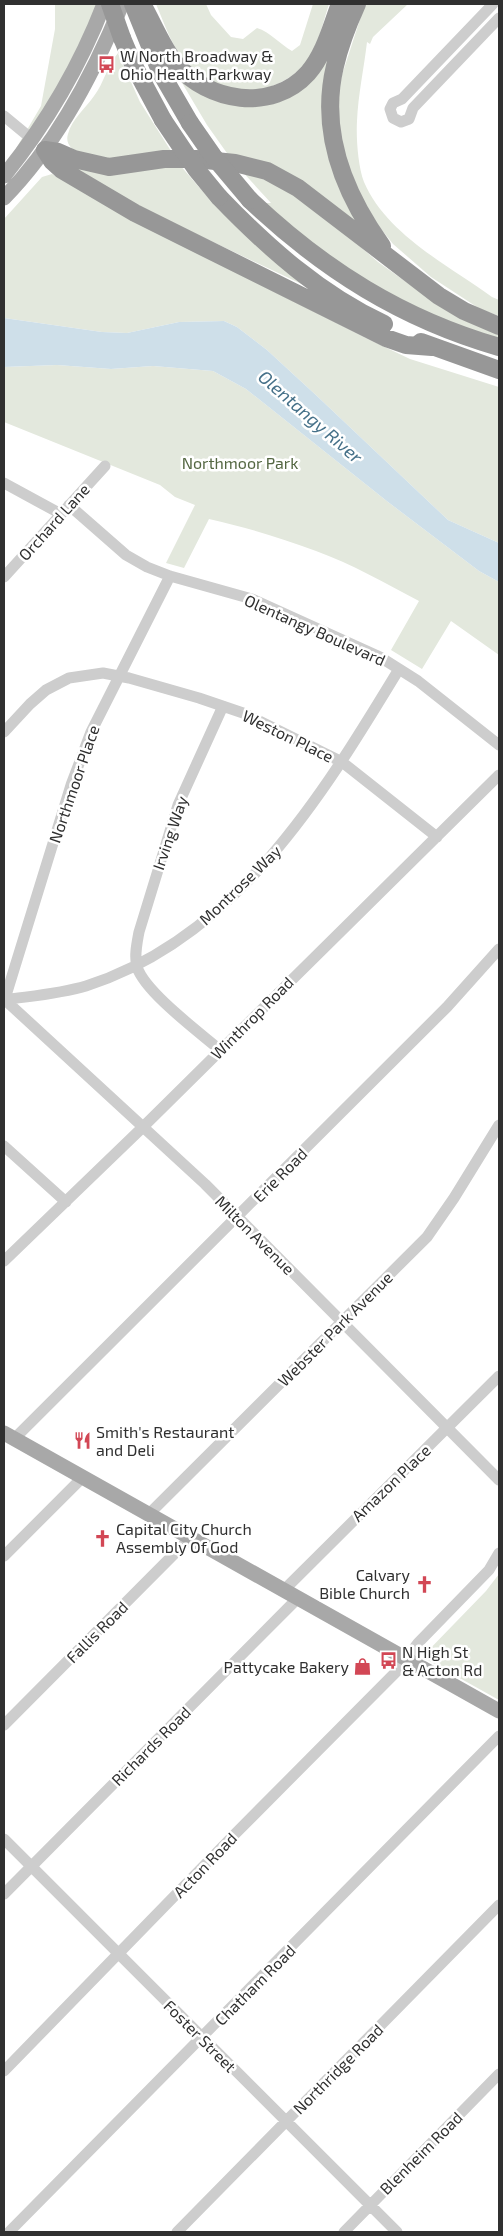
<svg xmlns="http://www.w3.org/2000/svg" width="503" height="2236" viewBox="0 0 503 2236" font-family="'Exo 2',sans-serif">
<style>
.green{fill:#e3e8dd}
.water{fill:#cedfe9}
.lines{fill:none;stroke-linecap:round;stroke-linejoin:round}
.minor{stroke:#cdcdcd;stroke-width:11}
.major{stroke:#a8a8a8;stroke-width:15}
.highway{stroke:#979797;stroke-width:18}
.highway-bridge{stroke:#979797;stroke-width:18}
.labels{text-anchor:middle;stroke-width:5;stroke-linejoin:round;paint-order:stroke}
.poi-label{font-size:16px;fill:#303030;stroke:#fff;text-anchor:start}
.park-label{font-size:16px;fill:#546742;stroke:#fff}
.street-label{font-size:16px;fill:#303030;stroke:#fff}
.water-label{font-size:18px;font-style:italic;fill:#467189;stroke:#fff}
</style>
<rect width="100%" height="100%" fill="#fff"/>
<path class="green" d="M55,4H97L89,27L46,109L4,169L41,106L55,29Z
M156,4H206L211,15L231,37L243,39L257,28C270,32 280,44 292,51L300,45L313,4H329C322,25 317,53 300,69C267,100 213,97 185,62C172,46 164,23 156,4Z
M365,4H408L373,37L370,44L367,42C364,68 358,95 357,121C356,137 358,167 364,182C386,234 448,265 492,297L499,300V316L480,309L431,277L393,244L366,210L339,141V84Z
M331,43L326,99L369,235L229,156L207,125L175,71L266,102Z
M118,53L140,102L171,151C150,154 128,159 106,160C93,160 62,152 68,134C72,119 85,109 94,96C104,83 107,66 118,53Z
M66,161L180,165C219,212 262,254 312,289L137,206L87,180Z
M239,168L277,182L332,222L378,262L416,289L499,333V340C461,326 422,313 386,294C341,270 303,236 264,203H271Z
M52,174L176,242L368,339L410,359L499,387V543L448,520L318,397L267,350L237,327L224,321L179,322L127,333L102,332L4,318V219L42,177Z
M57,365L111,369L153,366L213,371L246,389L388,502L479,571L499,582V655L451,621L422,669L391,650L419,601C385,583 352,564 316,551C281,538 245,527 209,519L184,568L166,563L195,505L175,497L160,485L4,422V367Z
M499,1574V1700L422,1657L486,1591Z"/>
<path class="water" d="M4,318L102,332L127,333L179,322L224,321L237,327L267,350L318,397L448,520L499,543V582L479,571L388,502L246,389L213,371L153,366L111,369L57,365L4,367Z"/>
<g class="lines">
<path class="minor" d="M493,4L402,99L393,103L390,109L393,118L401,122L409,119L413,108L499,18
M4,116L33,140
M4,483L61,514
M69,505L126,555L147,567L170,576L252,599L380,657L418,681L499,745
M4,577L105,466
M4,732L30,704L46,690L69,678L103,673L129,678L199,698L243,713L342,762L437,837
M4,999L205,1184L499,1480
M4,1000C31,996 59,994 86,986C236,938 322,796 399,669
M4,1002L71,785L91,732L170,576
M220,1050C199,1032 145,992 137,967C134,956 137,943 139,932L178,805L223,706
M4,1146L66,1202
M4,1261L144,1126L499,775
M14,1439L447,1007L499,949
M148,1515L427,1237L454,1198L499,1125
M4,1556L83,1477
M284,1590L499,1376
M4,1725L190,1538
M4,1839L397,2232
M4,1894L298,1598
M4,2071L231,1838L397,1671L418,1643L489,1570L499,1553
M9,2232L499,1736
M177,2232L499,1905
M344,2232L499,2074"/>
<path class="major" d="M4,176C46,124 80,66 104,4
M4,198C57,144 94,73 122,4
M4,1433L499,1711"/>
<path class="highway" d="M133,4L161,73L190,123
M142,4C153,23 162,47 176,64C208,102 272,113 308,73C325,53 331,27 340,4
M357,4C348,24 340,44 335,66C319,132 344,193 382,246
M122,38L133,64L163,120
M45,150L58,152L74,159L109,167L164,159H196L235,163L267,171L298,188L439,296L464,311L499,326
M45,150L52,161L62,170L135,213L386,338L406,345L432,347
M219,197C267,247 321,295 384,324
M250,200C324,270 402,319 499,347
M421,342L499,370"/>
<path class="highway-bridge" d="M110,4L122,38
M163,120L196,169L219,197
M190,123L213,156L250,200"/>
</g>
<defs>
<symbol id="bus-bare" viewBox="-9 -9 18 18"><path d="M-5-6H5V4H4V6H2V4H-2V6H-4V4H-5ZM-3.5-4V0h7V-4ZM-3.5 1.2v1.5H-2V1.2ZM2 1.2v1.5H3.5V1.2Z" fill="#d24755" stroke="#fff" stroke-width="2.5" paint-order="stroke"/></symbol>
<symbol id="restaurant-bare" viewBox="-9 -9 18 18"><path d="M-5-6h1v4h1v-4h1v4h1v-4h1v5L-1.5 .5V6h-2V.5L-5-1ZM5-6V6H3V1.5H1.5Q1.5-4 5-6Z" fill="#d24755" stroke="#fff" stroke-width="2.5" paint-order="stroke"/></symbol>
<symbol id="church-bare" viewBox="-9 -9 18 18"><path d="M-1.2-6h2.4v3.5h3.3v2.4h-3.3V6h-2.4V-.1h-3.3v-2.4h3.3Z" fill="#d24755" stroke="#fff" stroke-width="2.5" paint-order="stroke"/></symbol>
<symbol id="shop-bare" viewBox="-9 -9 18 18"><path d="M-5-2.5h2.3a2.7 3.5 0 0 1 5.4 0H5L5.5 6h-11ZM-1.5-2.5h3a1.5 2.3 0 0 0-3 0Z" fill="#d24755" stroke="#fff" stroke-width="2.5" paint-order="stroke"/></symbol>
</defs>
<g fill-rule="evenodd">
<use href="#bus-bare" x="94" y="52" width="25" height="25"/>
<use href="#restaurant-bare" x="70" y="1428" width="25" height="25"/>
<use href="#church-bare" x="90" y="1526" width="25" height="25"/>
<use href="#church-bare" x="412" y="1572" width="25" height="25"/>
<use href="#bus-bare" x="376" y="1648" width="25" height="25"/>
<use href="#shop-bare" x="350" y="1654" width="25" height="25"/>
</g>
<g class="labels">
<g class="poi-label">
<text x="120" y="62">W North Broadway &amp;<tspan x="120" dy="18">Ohio Health Parkway</tspan></text>
<text x="96" y="1438">Smith's Restaurant<tspan x="96" dy="18">and Deli</tspan></text>
<text x="116" y="1535">Capital City Church<tspan x="116" dy="18">Assembly Of God</tspan></text>
<text x="410" y="1581" text-anchor="end">Calvary<tspan x="410" dy="18">Bible Church</tspan></text>
<text x="402" y="1658">N High St<tspan x="402" dy="18">&amp; Acton Rd</tspan></text>
<text x="349" y="1673" text-anchor="end">Pattycake Bakery</text>
</g>
<g class="park-label">
<text x="240" y="469">Northmoor Park</text>
</g>
<g class="street-label">
<text transform="translate(54 522) rotate(-48)" y="6">Orchard Lane</text>
<text transform="translate(315 630) rotate(24)" y="6">Olentangy Boulevard</text>
<text transform="translate(288 736) rotate(26)" y="6">Weston Place</text>
<text transform="translate(74 784) rotate(-71)" y="6">Northmoor Place</text>
<text transform="translate(170 833) rotate(-71)" y="6">Irving Way</text>
<text transform="translate(240 885) rotate(-44)" y="6">Montrose Way</text>
<text transform="translate(252 1018) rotate(-45)" y="6">Winthrop Road</text>
<text transform="translate(280 1175) rotate(-45)" y="6">Erie Road</text>
<text transform="translate(255 1235) rotate(45)" y="6">Milton Avenue</text>
<text transform="translate(335 1329) rotate(-45)" y="6">Webster Park Avenue</text>
<text transform="translate(391 1483) rotate(-44)" y="6">Amazon Place</text>
<text transform="translate(97 1632) rotate(-45)" y="6">Fallis Road</text>
<text transform="translate(151 1746) rotate(-45)" y="6">Richards Road</text>
<text transform="translate(205 1865) rotate(-46)" y="6">Acton Road</text>
<text transform="translate(255 1985) rotate(-45)" y="6">Chatham Road</text>
<text transform="translate(200 2036) rotate(45)" y="6">Foster Street</text>
<text transform="translate(338 2069) rotate(-45)" y="6">Northridge Road</text>
<text transform="translate(421 2153) rotate(-45)" y="6">Blenheim Road</text>
</g>
<g class="water-label">
<text transform="translate(310 417) rotate(41)" y="6">Olentangy River</text>
</g>
</g>
<rect width="503" height="2236" fill="none" stroke="#303030" stroke-width="10"/>
</svg>
